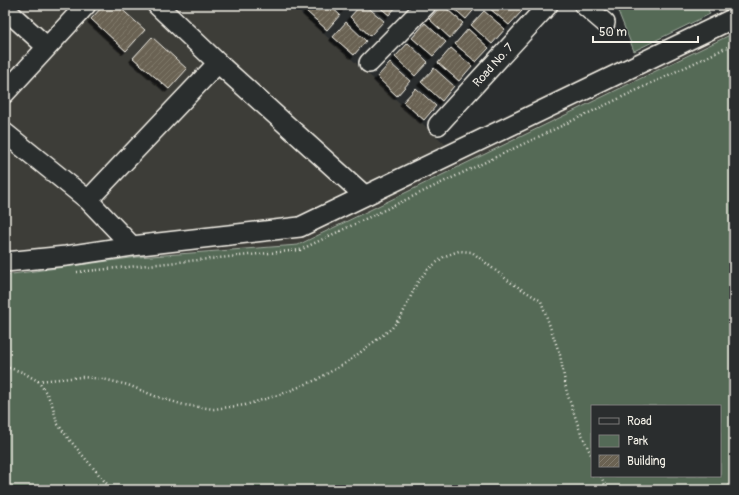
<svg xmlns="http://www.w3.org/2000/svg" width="739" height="495" viewBox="0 0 739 495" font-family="Pangolin,sans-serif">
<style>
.built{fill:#3d3d39}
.green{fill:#546a57;stroke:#a4aea0;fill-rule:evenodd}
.building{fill:url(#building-hatch);stroke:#f4f1e8;filter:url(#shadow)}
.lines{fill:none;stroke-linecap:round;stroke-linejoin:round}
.minor-casing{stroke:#f4f1e8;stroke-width:22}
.path{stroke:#f4f1e8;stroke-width:2.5;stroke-dasharray:1 3;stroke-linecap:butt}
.minor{stroke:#2a2d2e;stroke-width:19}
.labels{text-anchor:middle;stroke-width:4;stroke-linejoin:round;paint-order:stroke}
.street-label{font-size:12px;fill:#f4f1e8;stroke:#2a2d2e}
</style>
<defs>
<pattern id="building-hatch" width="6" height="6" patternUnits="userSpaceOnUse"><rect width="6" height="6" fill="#6a6252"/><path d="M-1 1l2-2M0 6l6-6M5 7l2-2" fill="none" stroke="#80796b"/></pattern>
<filter id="shadow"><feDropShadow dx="-3.5" dy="3.5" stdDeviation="0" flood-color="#0009"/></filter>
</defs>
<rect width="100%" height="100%" fill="#2a2d2e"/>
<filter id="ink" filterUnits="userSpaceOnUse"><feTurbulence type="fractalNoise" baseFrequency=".025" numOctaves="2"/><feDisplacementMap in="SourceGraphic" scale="8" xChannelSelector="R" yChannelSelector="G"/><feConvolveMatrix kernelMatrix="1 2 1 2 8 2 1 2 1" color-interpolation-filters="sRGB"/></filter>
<g filter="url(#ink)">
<path class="built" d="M5,5H292L445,144L734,5V33L298,245L138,257L5,275Z"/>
<path class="green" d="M630,5H706L710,14L634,51L618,11Z
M734,33V490H5V275L138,257L298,245ZM592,406H720V476H592Z"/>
<path class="building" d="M104,5H117L145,30L126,51L91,19Z
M312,5H329L340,15L327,30L306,11Z
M338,5H348L344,10Z
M361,5H365L384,21L370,36L350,17Z
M377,5H398L389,15Z
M442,5L463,23L450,38L429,19Z
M450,5H478L466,19Z
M489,5H515L522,11L509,25L488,7Z
M484,11L505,29L492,44L471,25Z
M346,22L366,41L354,55L333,37Z
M425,23L446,42L433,56L412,38Z
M468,29L489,48L476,62L455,44Z
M152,37L187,69L169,89L133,58Z
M408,43L428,62L415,76L395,57Z
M451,48L472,66L459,81L438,63Z
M390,63L410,81L397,96L377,77Z
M434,68L454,86L442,101L421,82Z
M416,88L436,106L424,120L403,102Z"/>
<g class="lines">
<defs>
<path id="minor" d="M157,5L218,63L364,195
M584,5L605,23
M5,9L47,47
M369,63L426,5
M5,93L86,5
M438,125L548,5
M5,133L88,200L132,246
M88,200L218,63
M5,262L66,256L132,246L300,227L734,18"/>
</defs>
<use href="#minor" class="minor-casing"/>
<path class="path" d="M77,272L300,250L734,44
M5,368H10L22,372L38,381L82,377L103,379L128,385L155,396L184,405L214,409L245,405L282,394L316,380L349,361L392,328L402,315L417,283L427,270L445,256L459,251L472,252L510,282L541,301L560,355L567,393L579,428L592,457
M38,381L47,394L53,407L57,423L68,438L112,490
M601,476L607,490
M733,490L734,488"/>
<use href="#minor" class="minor"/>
</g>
</g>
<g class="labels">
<g class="street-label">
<text transform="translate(493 65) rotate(-48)" y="4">Road No. 7</text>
</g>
</g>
<rect width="739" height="495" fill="none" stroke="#2a2d2e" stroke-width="20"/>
<rect x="10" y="10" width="719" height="475" fill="none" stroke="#f4f1e8" stroke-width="1.5" filter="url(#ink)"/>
<rect x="591" y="405" width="130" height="72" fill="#2a2d2e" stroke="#7b7b78"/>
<rect x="599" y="418" width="20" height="6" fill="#2a2d2e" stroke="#7b7b78"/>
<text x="627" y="425" font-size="12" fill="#f4f1e8">Road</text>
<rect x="599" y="435" width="20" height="12" fill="#546a57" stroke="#7b7b78"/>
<text x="627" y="445" font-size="12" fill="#f4f1e8">Park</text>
<rect x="599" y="455" width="20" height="12" fill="url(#building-hatch)" stroke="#7b7b78"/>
<text x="627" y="465" font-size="12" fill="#f4f1e8">Building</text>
<path d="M593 36v6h105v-6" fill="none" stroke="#f4f1e8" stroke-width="2"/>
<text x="599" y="36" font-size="12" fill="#f4f1e8" stroke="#2a2d2e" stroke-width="3" paint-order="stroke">50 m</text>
</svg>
